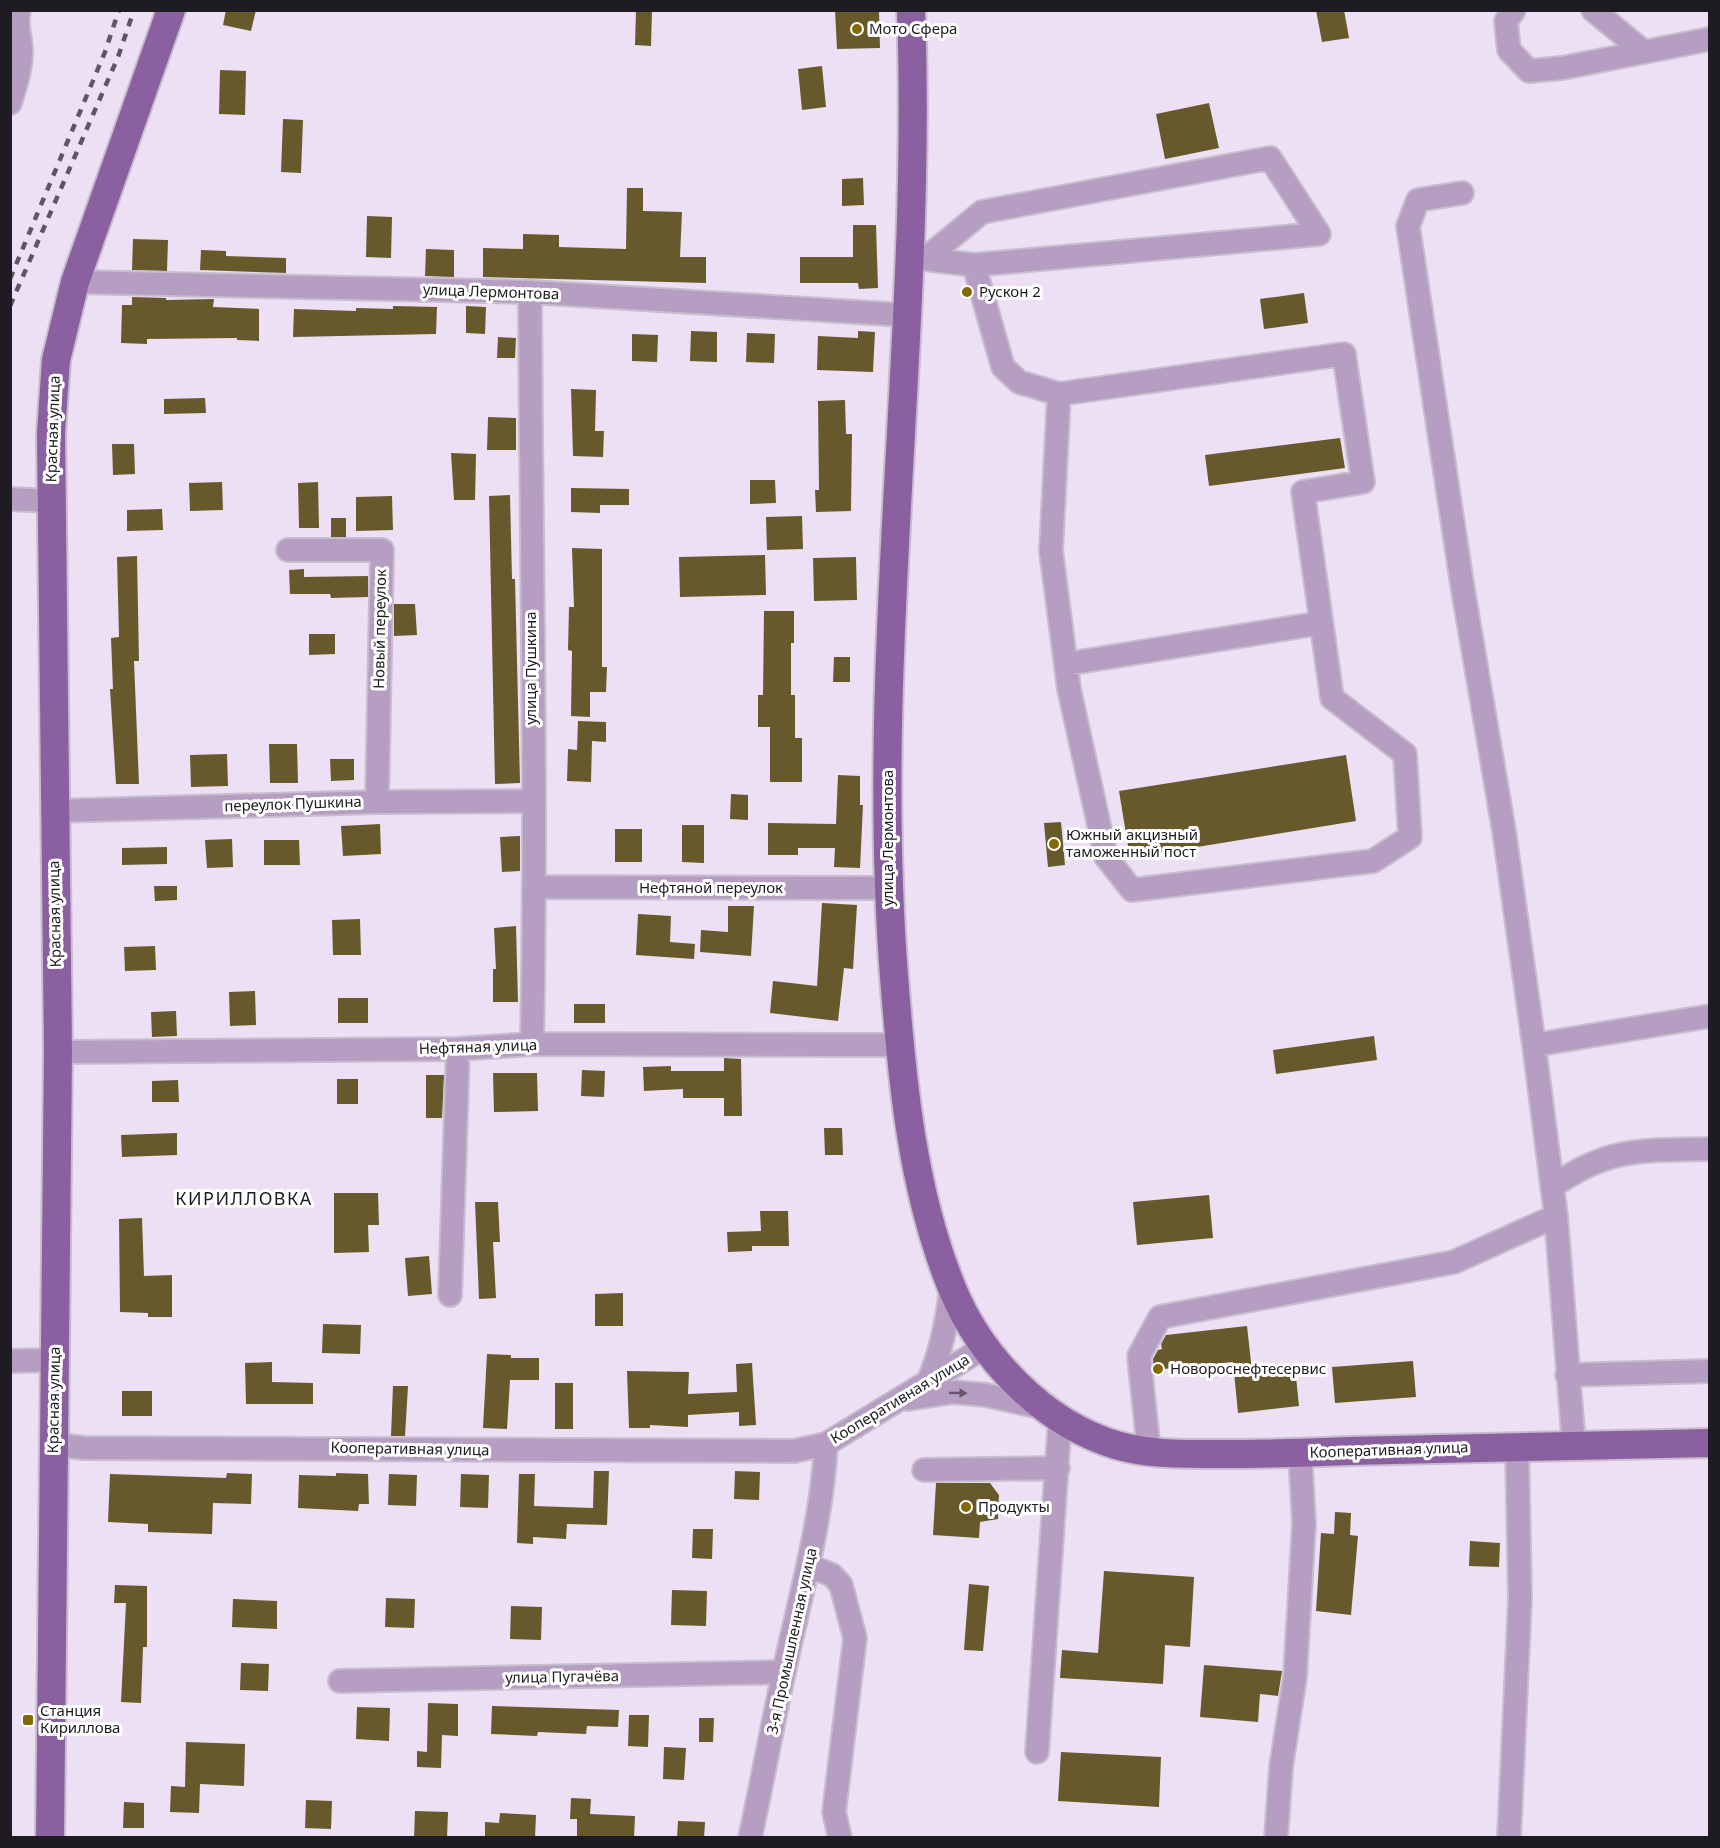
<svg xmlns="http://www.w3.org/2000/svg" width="1720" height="1848" viewBox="0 0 1720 1848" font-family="'Noto Sans',sans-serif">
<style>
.building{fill:#67592c}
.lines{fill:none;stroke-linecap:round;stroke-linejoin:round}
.minor-casing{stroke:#c8bdce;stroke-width:26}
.major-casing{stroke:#c8bdce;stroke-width:32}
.minor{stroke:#b59ec1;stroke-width:22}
.major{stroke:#8b60a0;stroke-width:28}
.rail{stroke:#5d5762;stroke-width:4.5;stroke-dasharray:8 8;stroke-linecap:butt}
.oneway{fill:#62566a}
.poi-dot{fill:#826901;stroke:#fff;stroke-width:2}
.labels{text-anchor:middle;stroke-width:6;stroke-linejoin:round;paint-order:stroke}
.poi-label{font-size:15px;fill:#1f1b22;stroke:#fff;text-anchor:start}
.street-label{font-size:15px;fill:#1f1b22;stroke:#fff}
.quarter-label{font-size:18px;letter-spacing:1.5px;fill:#1f1b22;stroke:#fff}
</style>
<rect width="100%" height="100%" fill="#ede0f4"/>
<path class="building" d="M226,10H256L251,31L223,25Z
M636,10H652L651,46L635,45Z
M835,10H879L880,48L837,49Z
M1316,10H1344L1349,38L1322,42Z
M822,66L826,107L802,110L798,69Z
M220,70L246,71L245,115L219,114Z
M1209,103L1219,148L1165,159L1156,114Z
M283,119L303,120L301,173L281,172Z
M863,178L864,205L842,206V179Z
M627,188H643V211L682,212L680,257H706V283L483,277V248L523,249V234L559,235V247L626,249Z
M367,216L392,217L391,258L366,257Z
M853,225H876L878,288L859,289L858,283H800V257H853Z
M133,239L168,240L167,271L132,270Z
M426,249L454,250V277L425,276Z
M201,250L226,251V256L286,258V273L200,270Z
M1304,293L1308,323L1264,329L1260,299Z
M132,297L166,298V300L214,299L213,307L259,309V341L237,340V338L147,339V344L121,343L122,305H132Z
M393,306L437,307L436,334L293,337L294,309L356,311V308L393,309Z
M466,306L486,307L485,334L466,333Z
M691,331L717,332V362L690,361Z
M858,331L875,332L873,372L817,370L818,336L858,338Z
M747,333L775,334L774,363L746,362Z
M632,334L658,335L657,362L632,361Z
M498,337L516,338L515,358H497Z
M571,389L596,390L595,431H604L603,457L573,456Z
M205,398L206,413L164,414V399Z
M845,400L846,434H852L851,511L816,512L815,490H819L818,401Z
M488,417L516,418V450H487Z
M1340,438L1345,468L1209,486L1205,455Z
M112,444H134L135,474L113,475Z
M451,453L476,454L475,500H454Z
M750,480H775L776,503L750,504Z
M222,482L223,510L190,511L189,483Z
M318,482L319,528H299L298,483Z
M571,488L629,489V505H600V513L571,512Z
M510,495L512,579H515L520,783L495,784L489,496Z
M392,496L393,530L356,531V497Z
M162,509L163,530L127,531V510Z
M802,516L803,549L767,550L766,517Z
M331,518H346V537H331Z
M572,548L602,549V667H607L606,692H590V717L571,716L572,651L568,650L569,607H574Z
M765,555L766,595L680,597L679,557Z
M137,556L139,661H134L139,784H116L110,689H113L111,638L119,637L117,557Z
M856,557L857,600L814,601L813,558Z
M304,569V577L368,576V597L331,598L330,594H290L289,570Z
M394,604H415L417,635L394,636Z
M764,611H794V643H791V695H795V738H802V782H770V727H758V695H763Z
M309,634H335V654L309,655Z
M834,657H850V682H833Z
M578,721L606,722V742L592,741L591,782L567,781L568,749L577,750Z
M269,744H297L298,783H270Z
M227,754L228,786L191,787L190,755Z
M1346,755L1356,821L1130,858L1119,791Z
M330,759H354V780L331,781Z
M838,775L860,776V805H863L860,868L834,867L835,848H798V855H768V823L836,824Z
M731,794L748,795V820L730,819Z
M1061,822L1065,865L1048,867L1044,823Z
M380,824L381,854L343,856L341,826Z
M682,825H704V863L682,862Z
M615,829H642V862H615Z
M520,836V871L502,872L500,837Z
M232,839L233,867L207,868L205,840Z
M264,840H299L300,865H264Z
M167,847V864L122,865V848Z
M154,886H177V900L155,901Z
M822,903L857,905L853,969L844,968L838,1021L770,1013L773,981L817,986Z
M728,906H754L751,956L700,952L701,930L728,932Z
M638,914L671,916L670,942L695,944L694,959L636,955Z
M360,919L361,955H333L332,920Z
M516,926L518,1002H493V969H496L494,928Z
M155,946L156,970L125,971L124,947Z
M255,991L256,1025L230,1026L229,992Z
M338,998H368V1023H338Z
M574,1004H605V1023H574Z
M176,1011L177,1036L152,1037L151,1012Z
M1374,1036L1377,1060L1276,1074L1273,1050Z
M724,1058L741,1059L742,1116H724V1098H683V1089L644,1091L643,1067L671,1066V1071H724Z
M582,1070L605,1071L604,1097L581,1096Z
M493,1073H537L538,1111L494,1112Z
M426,1075H444L442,1118H426Z
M337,1079H358V1104H337Z
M178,1080L179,1102H152V1081Z
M824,1128H842L843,1155H825Z
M177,1133V1155L122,1157L121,1135Z
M334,1193H378L379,1225H368L369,1252L334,1253Z
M1209,1195L1213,1238L1137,1245L1133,1202Z
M475,1202H498L500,1242H493L496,1298L479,1299Z
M760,1211H788L789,1246H752V1251L728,1252L727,1232L761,1231Z
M142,1218L144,1276L172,1275V1317H148V1313L120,1312L119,1219Z
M429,1256L432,1294L408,1296L405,1258Z
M623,1293V1326H595V1294Z
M323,1324L361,1325L360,1354L322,1353Z
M1247,1326L1252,1371L1295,1367L1299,1406L1238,1413L1233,1362L1154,1370L1153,1359L1158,1350L1162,1349L1161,1344L1166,1335Z
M487,1354L511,1355V1358H539V1380H510L507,1429L483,1428Z
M1413,1361L1416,1397L1335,1403L1332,1367Z
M272,1362V1382L313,1383V1404H246L245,1363Z
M752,1363L756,1425L739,1426V1412L688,1415V1427L650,1425V1428H629L627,1371L689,1372L688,1394L737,1392L736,1364Z
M555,1383H573V1429H555Z
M393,1386H408L405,1436H391Z
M122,1391H152V1416H122Z
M594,1471H609L607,1525L567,1524L566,1539L533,1537V1544L517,1543L519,1474H535L534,1506L593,1508Z
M735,1471L760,1472L759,1500L734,1499Z
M227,1473L252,1474L251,1504L213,1503L212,1534L148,1532V1524L108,1522L110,1474L226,1478Z
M336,1473L368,1474L369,1504H359L358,1511L298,1508L299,1475L336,1476Z
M389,1474L417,1475L416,1506L388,1505Z
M461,1474L489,1475L488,1508L460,1507Z
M936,1483H990L999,1495L998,1519L980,1522L979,1538L933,1535Z
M1335,1512L1351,1513L1350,1535L1358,1536L1351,1615L1316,1611L1321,1533L1334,1534Z
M693,1529H713L712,1559L692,1558Z
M1470,1541L1500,1543L1499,1567L1469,1566Z
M1104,1571L1194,1577L1190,1647L1165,1645L1163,1684L1060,1678L1062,1650L1098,1653Z
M969,1584L989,1586L983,1651L964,1650Z
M115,1585L147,1586V1647H143L141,1703L121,1702L126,1603H114Z
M672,1590L707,1591L706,1626L671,1625Z
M386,1598L415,1599L414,1628L385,1627Z
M233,1599L277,1601V1629L232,1627Z
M511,1606L542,1607L541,1640L510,1639Z
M241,1663L269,1664L268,1691L240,1690Z
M1204,1665L1282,1671L1278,1696L1260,1694L1258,1722L1200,1717Z
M428,1703L458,1704V1736L442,1735L441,1768L417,1767V1751L427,1752Z
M492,1706L619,1710L618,1727L587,1726L586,1734L538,1732L537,1736L491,1734Z
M357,1707L390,1708L389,1741L356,1739Z
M629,1715H649L648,1747L628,1746Z
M699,1718H714L713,1742H699Z
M186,1742L245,1744L244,1786L200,1784L199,1813L170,1812L171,1786L185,1787Z
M664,1747L686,1748L684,1780L663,1779Z
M1061,1752L1161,1757L1159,1807L1058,1801Z
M571,1798L591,1799L590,1814L635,1816L634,1838H577V1819H570Z
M306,1800L332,1801L331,1829L305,1828Z
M124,1802L144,1803V1828H123Z
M415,1811L448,1812L447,1838H414Z
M500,1813L536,1815L535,1838H485V1822L499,1823Z
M678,1821L705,1822L704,1838H677Z"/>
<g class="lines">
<defs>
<path id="minor" d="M1514,10L1506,21L1509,50L1529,71L1562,68L1710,39
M1593,10L1644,52
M10,103C15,86 21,70 21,52C21,35 15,28 19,10
M1462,193L1418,200L1408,226L1462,584L1504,831L1534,1045L1556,1216L1574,1446
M908,257L974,265L1319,234L1270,158L982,212L925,259
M974,265L1003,367L1019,382L1059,394L1344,354L1363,482L1303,492L1332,698L1405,754L1410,837L1373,861L1132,890L1106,857L1069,689L1051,551L1059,394
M75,282L530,292L905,315
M530,292C531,542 537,794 532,1044
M10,499L51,501
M288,550H382L377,802
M1066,664L1321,623
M54,811L377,802L532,801
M535,887L887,888
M1534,1045L1710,1016
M58,1052L458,1049L532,1044L899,1045
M1552,1187C1607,1147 1644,1150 1710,1149
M450,1295L458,1049
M10,1361L54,1360
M1567,1375L1710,1371
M928,1383C941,1351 948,1322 951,1287
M908,1399L954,1392L986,1395L1044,1408
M53,1444L84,1448L794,1451L826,1444L985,1347
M1149,1452L1139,1356L1160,1317L1454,1262L1556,1216
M924,1470L1058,1468
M810,1566L832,1575L841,1585L855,1638L834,1812L840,1838
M340,1681L784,1672
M1037,1752L1060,1419
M750,1838C762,1783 772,1727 784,1672C800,1596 822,1522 826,1444
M1276,1838L1281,1767L1295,1677L1304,1523L1300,1453
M1509,1838L1520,1598L1517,1446"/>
<path id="major" d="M911,10C923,332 869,654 894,976C902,1081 912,1190 952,1288C980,1357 1043,1423 1116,1445C1146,1454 1179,1454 1211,1454C1257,1454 1303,1453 1349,1451C1469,1448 1589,1445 1710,1443
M50,1838L58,1052L51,433L56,360L75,282L171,10"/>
</defs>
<use href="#minor" class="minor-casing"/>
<use href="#major" class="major-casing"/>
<use href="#minor" class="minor"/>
<use href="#major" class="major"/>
<path class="rail" d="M10,279L105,52L119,10
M10,306L118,57L134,10"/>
</g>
<defs><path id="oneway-solid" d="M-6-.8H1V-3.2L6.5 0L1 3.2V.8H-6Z" transform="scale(1.5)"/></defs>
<use class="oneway" href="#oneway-solid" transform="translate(958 1393) rotate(1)"/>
<g class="poi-dot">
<circle cx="857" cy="29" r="6"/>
<circle cx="967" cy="292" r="6"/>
<circle cx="1054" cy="844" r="6"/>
<circle cx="1158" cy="1369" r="6"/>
<circle cx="966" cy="1507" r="6"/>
<rect x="22" y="1714" width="12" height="12" rx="3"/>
</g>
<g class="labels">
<g class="poi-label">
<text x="869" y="34">Мото Сфера</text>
<text x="979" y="297">Рускон 2</text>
<text x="1066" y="840">Южный акцизный<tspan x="1066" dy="17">таможенный пост</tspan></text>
<text x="1170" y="1374">Новороснефтесервис</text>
<text x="978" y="1512">Продукты</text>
<text x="40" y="1716">Станция<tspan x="40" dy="17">Кириллова</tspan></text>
</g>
<g class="street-label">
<text transform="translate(491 292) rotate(2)" y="5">улица Лермонтова</text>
<text transform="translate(53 429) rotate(-88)" y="5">Красная улица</text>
<text transform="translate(380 629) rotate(-89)" y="5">Новый переулок</text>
<text transform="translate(531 668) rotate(-90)" y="5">улица Пушкина</text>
<text transform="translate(293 804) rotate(-2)" y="5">переулок Пушкина</text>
<text transform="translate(888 838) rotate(-90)" y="5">улица Лермонтова</text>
<text x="711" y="893">Нефтяной переулок</text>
<text transform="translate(55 914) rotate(-91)" y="5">Красная улица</text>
<text transform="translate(478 1047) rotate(-2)" y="5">Нефтяная улица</text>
<text transform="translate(900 1399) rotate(-31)" y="5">Кооперативная улица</text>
<text transform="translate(54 1400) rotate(-89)" y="5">Красная улица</text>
<text transform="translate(410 1449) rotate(1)" y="5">Кооперативная улица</text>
<text transform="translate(1389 1450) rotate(-2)" y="5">Кооперативная улица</text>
<text transform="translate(792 1641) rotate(-78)" y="5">3-я Промышленная улица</text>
<text transform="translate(562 1677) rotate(-1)" y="5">улица Пугачёва</text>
</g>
<g class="quarter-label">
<text x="244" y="1205">КИРИЛЛОВКА</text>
</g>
</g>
<rect width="1720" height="1848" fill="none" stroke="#1f1b22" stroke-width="24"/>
</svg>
